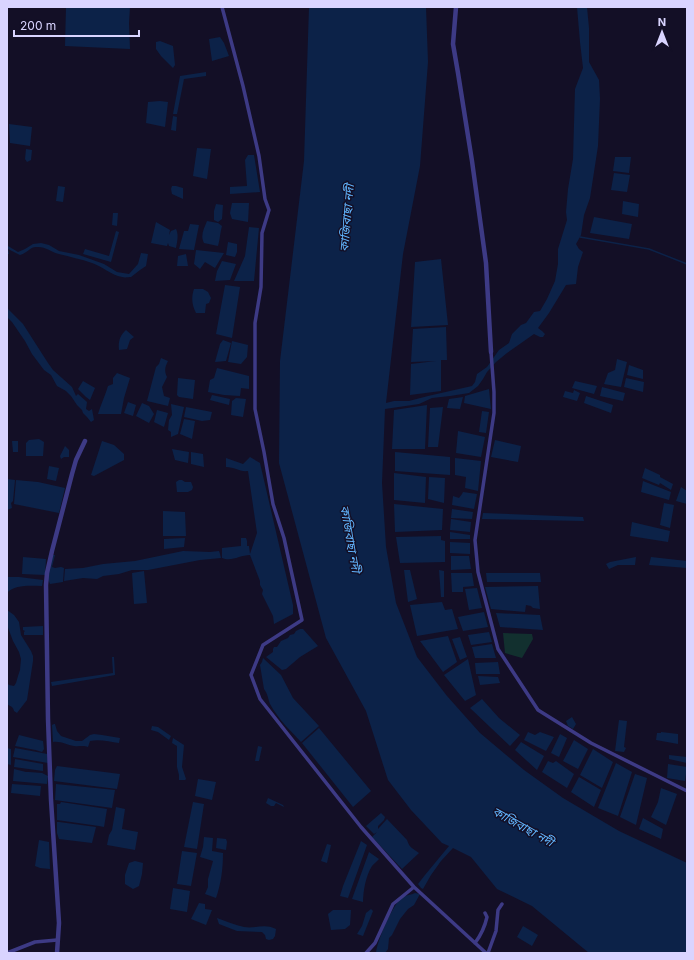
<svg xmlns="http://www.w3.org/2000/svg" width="694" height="960" viewBox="0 0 694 960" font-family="Inter,'Noto Sans Bengali',sans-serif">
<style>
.green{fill:#12302f}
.water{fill:#0c2248}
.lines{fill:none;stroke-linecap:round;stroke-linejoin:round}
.stream{stroke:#0c2248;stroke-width:1.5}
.minor{stroke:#3d3a85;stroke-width:3.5}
.tertiary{stroke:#3d3a85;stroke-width:4.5}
.labels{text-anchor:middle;stroke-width:3;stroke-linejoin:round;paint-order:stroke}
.water-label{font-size:12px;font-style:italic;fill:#62b6ff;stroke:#130f26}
</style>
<rect width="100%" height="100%" fill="#130f26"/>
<path class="green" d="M503,633L532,634L533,639L522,658L505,653Z"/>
<path class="water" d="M66,7H130L129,23L130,49L65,46Z
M309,7H426L428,62L420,166L403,254L386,403L394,401H409L428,396L472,386L475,382L477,374L487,367L499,350L509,343L512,334L521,325L526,323L534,312L540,311L547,299L555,281L558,264V249L567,220L566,212L568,189L573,159L575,89L583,68L580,42L577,7H587L589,28V62L599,80L600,99L598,146L590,198L584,215L581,235L576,244L579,249L583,252L578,267L576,284L566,285L549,313L538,328L542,331L545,334L543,337H540L534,334L507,353L496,362L487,372L483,379L478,386L469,393L450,396L432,398L419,404L385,409L382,483L386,547L396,603L417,657L447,696L480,733L524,770L563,798L619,831L687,863V953H589L532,906L497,889L471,857L453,848L441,861L431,875L423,889L421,888L418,884L425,875L449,846L442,843L411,810L388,780L366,711L326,638L279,463L280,361L304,161Z
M220,37L224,43L229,56L212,61L209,39Z
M160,41L173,46L175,65L173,68L161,56L156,49V42Z
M206,72V76L184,79L177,114H173L180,76Z
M160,101L168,102L165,127L146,123L148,102Z
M173,116L177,117L176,131L171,130Z
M9,124L32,127L30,146L10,143Z
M197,148L211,149L207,179L193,176Z
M26,149L32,150L31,160L27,162L25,159Z
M248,155H254L260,192L230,194V187L247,186L245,160Z
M615,157H631L629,173L613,171Z
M614,173L630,175L627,192L611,190Z
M58,186L65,187L63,202L56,201Z
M172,186H176L183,188V199L172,194L171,189Z
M623,201L639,204L638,217L622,214Z
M232,203H249L248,222L232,219L230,213Z
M216,204L223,205L222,219L218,222L214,220V211Z
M113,213H118L117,226L112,225Z
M594,217L632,224L629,239L590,233Z
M207,221L218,223L222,226C220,233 220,239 218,246L204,243C200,235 204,229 207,221Z
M156,222L170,230L169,235L171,231L176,229C179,235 177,242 176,248L169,246L168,243L167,246L151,243Z
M190,224L199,225L194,250L179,249L184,231H188Z
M249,227L259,228L254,281H234L245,256Z
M116,231L119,232L111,262L83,254L85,249L109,256Z
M7,242L8,246L18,252L25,249L33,244L41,243L49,245L59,251L79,255L104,264L117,272L129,274L138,264L141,253L148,254L146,266L140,270L131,277C129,277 125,278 122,277C111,275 102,266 92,263C81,259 70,257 59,254C51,252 45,246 36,247C30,247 26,254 20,255L8,249L9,254H7Z
M228,242L237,244V252L235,257L226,255Z
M196,250L224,253L215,268L205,262L200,269L194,264Z
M186,254L188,266H177L178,256Z
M441,259L448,325L411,327L415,262Z
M222,261L236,264L230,280L215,281L217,271Z
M225,285L240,287L232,338L216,334Z
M194,289H203L208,292L211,298L209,303L206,304L205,313H196C192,305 191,298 194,289Z
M7,308L23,324L48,363L53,370L72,387L76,396L78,394L87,402L86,409L89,411L92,409L94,420L91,422L87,417L83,413L82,410L77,405L71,396L66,391L57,386L51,375L44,370L32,354L25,341L12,322L7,317Z
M446,327L447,360H441V391L410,395L411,364L436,361L411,362L413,329Z
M126,330L134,337L130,340L127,349L119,350C118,342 120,335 126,330Z
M223,340L231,343L226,361L215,362L220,344Z
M232,341L248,345L247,357L241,364L228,362Z
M161,358L168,361C165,367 164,371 167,377L162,387L164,396L170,398L168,406L147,401L156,367L159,364Z
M617,359L627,362L621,387L604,384L608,373L615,370Z
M629,365L643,370V379L627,375Z
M217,368L249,376V389L241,388L240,396L224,395L208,392L210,380L214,378Z
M117,373L130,378L124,398L121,414H98C101,404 105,396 108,386L113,384V378Z
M178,378L195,380L193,399L179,397L177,395Z
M626,378L644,382L643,392L624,387Z
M83,381L95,388L90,400L86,397L78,389Z
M575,381L597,386L594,394L572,388Z
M602,387L625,393L623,401L600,396Z
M489,389L491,409L464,403L465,396Z
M574,390L580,393L577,401L563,397L565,391L573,393Z
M212,395L230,399L229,405L210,400Z
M586,396L613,405L611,413L584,403Z
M463,397L460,409L447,408L449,399Z
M236,398L246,399L243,417L231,415L232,401Z
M128,402L136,405L133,416L124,413Z
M142,403L149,406L154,414L149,423L136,416Z
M171,404L184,407L178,434L171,437V432L168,430L169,420L172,415Z
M427,405L425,449H392L394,410Z
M186,407L212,412L210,420L202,421L184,417Z
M443,407L438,447H428L430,408Z
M157,410L168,413L164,427L154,422Z
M482,411L489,412L486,433L479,432Z
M184,419L195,421L192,439L180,434Z
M458,431L485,437L481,457L456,453Z
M39,439L44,442L43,456H26V443L29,440Z
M495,440L521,446L518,462L491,457Z
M12,441H18V452H13Z
M102,441L114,445L124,454V460L94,476L91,475Z
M65,446L69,450V457H64L61,459L60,456Z
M172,449L189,452L188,463L175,460Z
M191,452L203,454L204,467L191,464Z
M395,452L450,457V475L395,471Z
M250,457L260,463L293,605V614L274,624L273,616L262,594L263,590L260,585V581L250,555C240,555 232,562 222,558V548L241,546V538H246L247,541V546H249L250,554L257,533L248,471C239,472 235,467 226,467V458L243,464Z
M455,458L481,461L478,491L465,488L466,477L455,475Z
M49,466L59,468L56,481L47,479Z
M645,468L660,475V477L673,484L671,490L660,483L659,485L642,478Z
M394,473L426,477L425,503L394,500Z
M429,477L445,478L444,503L428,499Z
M7,479L15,480L13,501L11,503L12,508L7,510Z
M16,480L38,482L65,488L59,513L14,504Z
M179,480H182L185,482H191L193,487L192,490L188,492H177L176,482Z
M643,481L671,492L669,500L641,492Z
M681,487L687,491V504L676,501Z
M463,492L477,494L474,509L452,505L453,496L459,498L462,494Z
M664,503L674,505L670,528L660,525Z
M394,504L443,509L442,530L395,532Z
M452,509L473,512L472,519L451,518Z
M163,511L185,512L186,536H163Z
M483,513L583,517L584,521L482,519Z
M451,519L471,522L470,532L450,530Z
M632,522L670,531L668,542L630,536Z
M450,532L470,535V539H450Z
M441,536V540L445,541V562L400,563L396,537Z
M185,538L184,547L164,549V539Z
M450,542L470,543V554L450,553Z
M183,551L210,552L219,551L220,554L221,558L200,560L148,570H132L119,574L103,576L97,579L83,578L64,581L65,569L83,568L103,564L135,561Z
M52,555H55L52,567L55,568L61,567L64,568L63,582L50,584L47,577Z
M451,556H469L471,569L451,570Z
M23,557L46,559L45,575L22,574Z
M636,557L635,565H618L609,569L606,564L610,562Z
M651,557L687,561V568L649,565Z
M404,570H410L417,599L408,602Z
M439,570L444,571V597H441Z
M144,571L147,603L134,604L132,573Z
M451,573H472L474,586L463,587V592H452Z
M486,573H540L541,582H487Z
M7,577H19L43,580L42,586C31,586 15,584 7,593Z
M538,586L540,609L533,608L531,606L526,605L525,612L491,609L485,587Z
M477,588L482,608L469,610L465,589Z
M442,602L445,610L452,609L458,629L417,636L410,605Z
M7,610L14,615L19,622L21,635L31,651L33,656V661L27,700L20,709L17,713L14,711C13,706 11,707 7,704V683L9,685L14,686L16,683L18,676L20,670L21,659L19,652L13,641L7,625Z
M484,612L488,627L463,631L458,617Z
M496,613L540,615L543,630L500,627Z
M43,626V635H24V632L25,631L23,630V627Z
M300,629H303L318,646L300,657L286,669L282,670L266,657L273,652V649L274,647H277L281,641L288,638L290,635L294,634L296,631Z
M489,632L492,642L471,645L468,635Z
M448,636L457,662L443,672L420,641Z
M460,637L467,657L460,660L452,639Z
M492,644L496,658H475L472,647Z
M112,657H114L115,675L52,686L51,682L113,673Z
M263,658L281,675L293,698L319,726L301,742C289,729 279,720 270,704C268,699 268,694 264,689L260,665L262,662Z
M468,659L476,695L465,701L444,675Z
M498,662L500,674H476L475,663Z
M478,676L498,677L500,683L480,685Z
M482,699L499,718L520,735L510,746L470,708Z
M572,717L576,724L573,729L568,726L566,721Z
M619,720L627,721L624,747L626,748L624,752L615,751Z
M54,724H55L57,731L61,736L76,741H82L90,735L94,734L102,735L120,738L119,743C110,742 100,739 90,741L88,747C83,745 79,747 74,746C67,745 61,741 53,742L52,725Z
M152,726L158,727L171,736L169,740L158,732L151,730Z
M319,728L371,791L353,807L302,743Z
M528,732L535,735L540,732L554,737L546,751L524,740Z
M661,732L678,734V744L656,740L657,733H661Z
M560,734L567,738L559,757L551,753Z
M19,735L43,741L44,749L42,752C34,749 24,748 15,746Z
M173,738L184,745L182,767L186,779L185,780H179V775L177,767V746L172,743Z
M574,740L588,749L578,769L563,761Z
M521,742L544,756L537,770L515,750Z
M258,746L262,747L259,761H255Z
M7,748L11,749V765L7,764Z
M15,748L37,752L47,754L48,763L13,757Z
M593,749L613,762L602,788L580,775Z
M669,755L687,757V763L669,759Z
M15,759L43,764V771L14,767Z
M548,761L553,763L556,761L574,774L567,788L542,772Z
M616,763L632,772L618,816L598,808Z
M668,764L687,767L685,781L667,778Z
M57,766L120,774L117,789L54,781L55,770Z
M14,769L26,772H29L42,773L48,776L47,784L13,781Z
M635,774L647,778L636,825L620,817Z
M579,777L601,790L594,807L571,792Z
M198,779L216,782L212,800L195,796Z
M12,784L41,786L40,796L11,793Z
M56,784L115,790L112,808L55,800Z
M661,788L677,794L666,825L651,817L658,802Z
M268,798L283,805L284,807L276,803L274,806H271L266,803Z
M61,802L107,809L104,827L99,826L57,820V804H60Z
M193,802L204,804L197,849L184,847Z
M116,807L125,809L122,829L138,832L135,850L107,845L109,835L112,830Z
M381,813L385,817L384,820L378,826V829L387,819L407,840C410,849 413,848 419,853L402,869L372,837L377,832L374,834L366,826Z
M643,818L663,829L661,839L639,829Z
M57,822H59L96,827L92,843L59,839L57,833Z
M204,837L213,838L212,851L223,853C223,869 221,884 216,898L205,894L208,887V879L213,861L200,857L203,847Z
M217,838L226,839L227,842L226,850L216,848Z
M39,840L49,842L50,869L40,868L35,866Z
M361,841L367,845L348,898L340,896L343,886Z
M327,844L331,845L327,863L321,861Z
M182,851L197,853L191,886L177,884Z
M369,852L379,859C377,861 374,864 372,866C366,875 363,891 363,902L352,899Z
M135,861L143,863L142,874L139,886L133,889L125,884V875L129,863Z
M173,888L190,891L187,912L170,909Z
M415,893L420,894L414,905L408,909L400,919L392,935L389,938L388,949L385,953H376C377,941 393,903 403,897C406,895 411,895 415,893Z
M199,903L205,904V909L212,910L206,925L191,919Z
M371,909L373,911L363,936L357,934L362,926L366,913Z
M333,910H351L350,925L345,929L331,930L328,914Z
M217,918C226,921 235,925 244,927C256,929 264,923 276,929L275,936L273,939L269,940L266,939L265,935L262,932L237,931L219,924Z
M523,926L538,935L532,946L517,937Z"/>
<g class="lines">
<path class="stream" d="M580,237L649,249L687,264"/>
<path class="minor" d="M222,7L243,86L259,156L265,199L269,210L262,233L261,287L255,323V409L264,452L273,504L284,538L302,620L263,645L251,675L260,699L361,827L414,887L486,953
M491,352L494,392V413L475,540L478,572L498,649L538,710L591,743L687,791
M475,943C481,935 485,926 487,917L485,913
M7,953L35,942L57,940
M366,953L375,943L393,904L414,887
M488,953L496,931L498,910L502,904"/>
<path class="tertiary" d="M456,7L453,44L458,73L472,161L486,263L491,352
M57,953L59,923L51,800L48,719L46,585L47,573L52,551L72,474L76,460L85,441"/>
</g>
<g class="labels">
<g class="water-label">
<text transform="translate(347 218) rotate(-85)" y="4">কাজিবাছা নদী</text>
<text transform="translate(350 539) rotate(80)" y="4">কাজিবাছা নদী</text>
<text transform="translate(523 827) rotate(29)" y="4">কাজিবাছা নদী</text>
</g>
</g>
<rect width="694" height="960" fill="none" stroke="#d9d4ff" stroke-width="16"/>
<g transform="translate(662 32)" stroke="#130f26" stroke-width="3" paint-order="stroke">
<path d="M0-3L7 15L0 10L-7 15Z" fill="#d9d4ff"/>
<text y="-6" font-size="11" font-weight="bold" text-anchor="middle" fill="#d9d4ff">N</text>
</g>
<path d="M14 30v6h125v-6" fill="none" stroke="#d9d4ff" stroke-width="2"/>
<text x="20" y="30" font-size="12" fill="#d9d4ff" stroke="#130f26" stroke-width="3" paint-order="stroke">200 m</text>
</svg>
